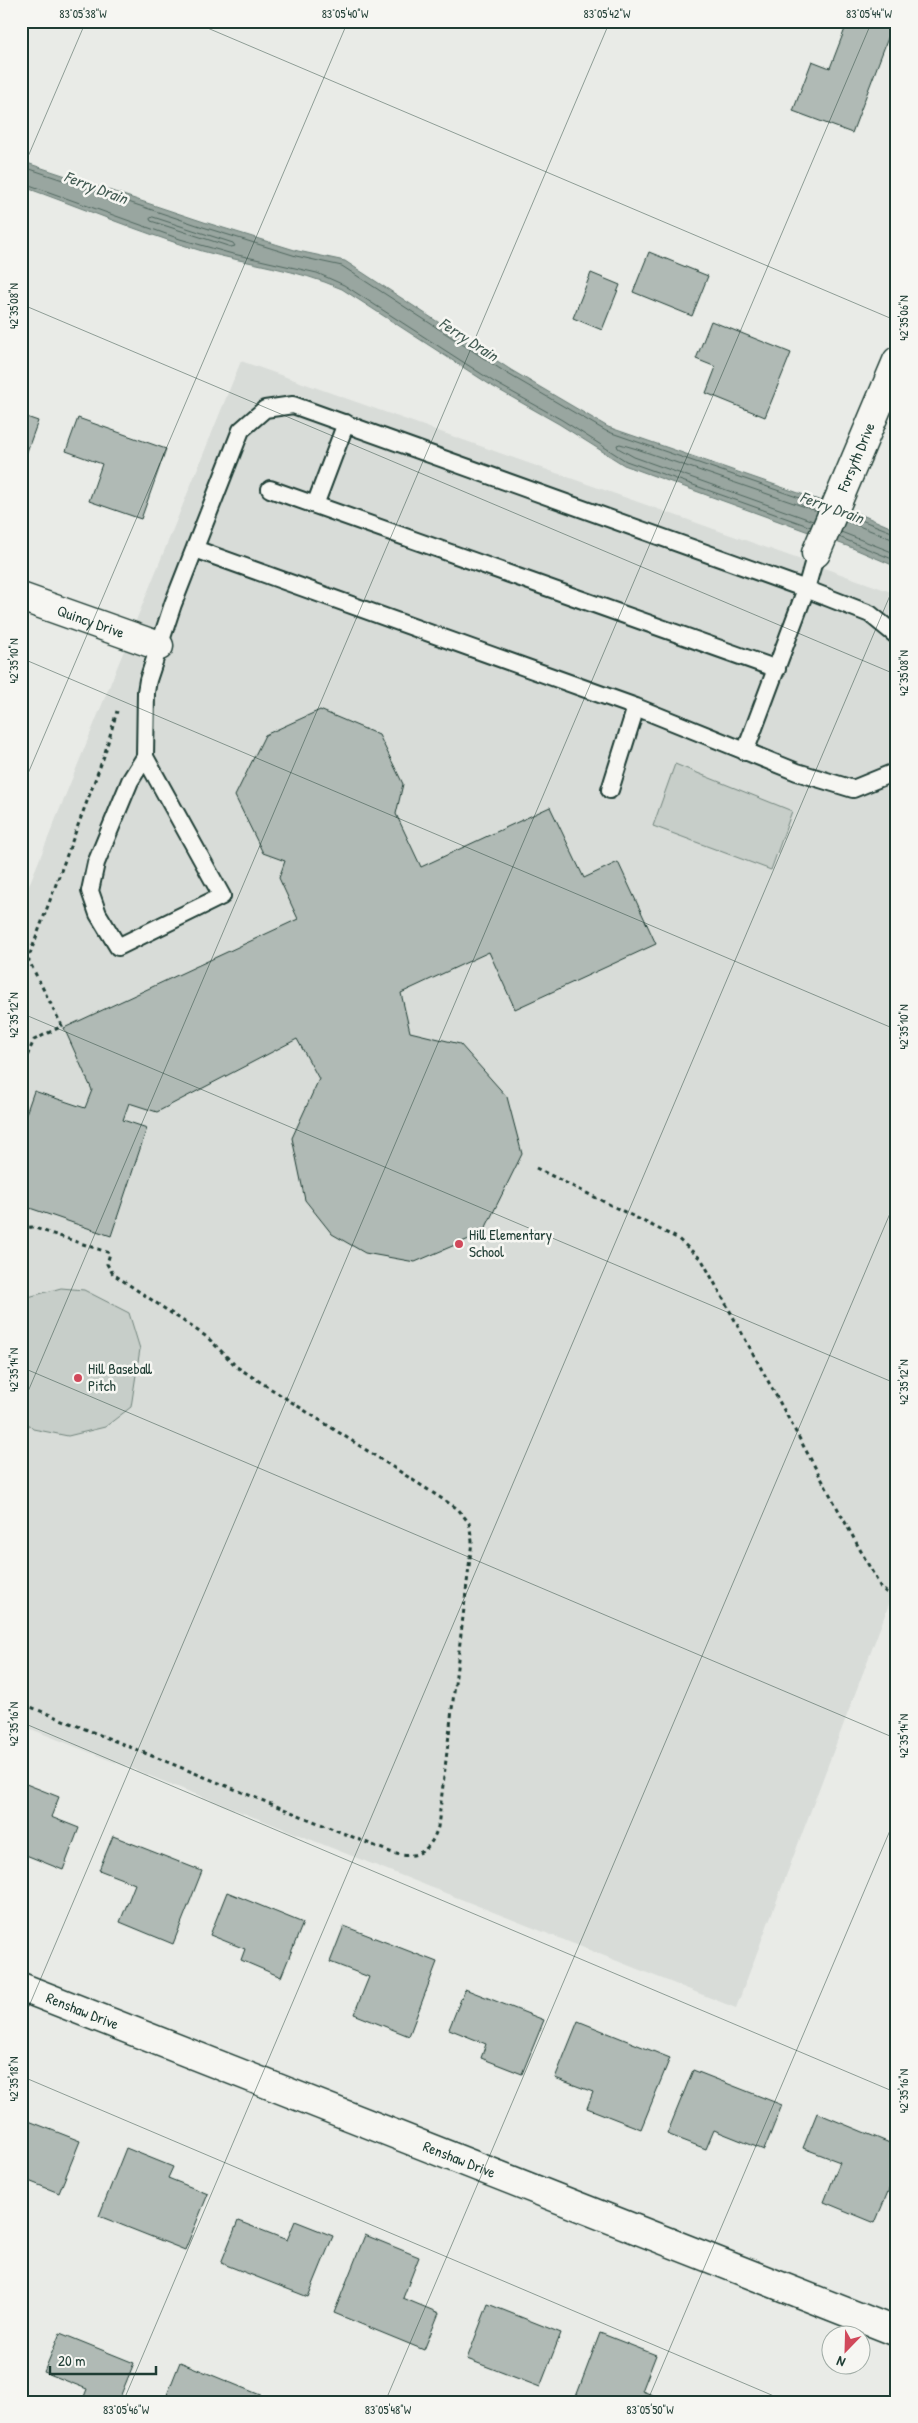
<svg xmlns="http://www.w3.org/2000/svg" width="918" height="2423" viewBox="0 0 918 2423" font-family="'Patrick Hand',sans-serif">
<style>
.built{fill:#d8dcd8}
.green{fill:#c7cec9;stroke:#73867e}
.water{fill:#99a6a0;stroke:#687c75}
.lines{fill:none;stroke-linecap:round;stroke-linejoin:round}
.shore{stroke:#50675f;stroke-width:1}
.building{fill:#b0bab5;stroke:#1f3d34}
.lane-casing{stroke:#1f3d34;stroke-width:20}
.street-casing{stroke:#1f3d34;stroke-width:31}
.path{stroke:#1f3d34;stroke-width:3;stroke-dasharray:4 4;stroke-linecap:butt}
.lane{stroke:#f6f6f2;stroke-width:16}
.street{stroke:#f6f6f2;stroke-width:28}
.ticks{fill:none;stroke:#1f3d34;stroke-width:1;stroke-opacity:0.45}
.poi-dot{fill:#d1495b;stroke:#f6f6f2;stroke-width:2}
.labels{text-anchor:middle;stroke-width:5;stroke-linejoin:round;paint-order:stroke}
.street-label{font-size:15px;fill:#1f3d34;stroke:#f6f6f2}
.poi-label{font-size:15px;fill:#1f3d34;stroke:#f6f6f2;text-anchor:start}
.water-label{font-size:16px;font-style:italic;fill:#445c54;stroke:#f6f6f2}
.neatline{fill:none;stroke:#1f3d34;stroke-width:2}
.ticks-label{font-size:12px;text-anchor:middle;fill:#1f3d34}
</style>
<rect width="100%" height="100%" fill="#e9ebe7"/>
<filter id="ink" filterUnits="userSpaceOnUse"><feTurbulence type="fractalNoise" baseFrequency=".02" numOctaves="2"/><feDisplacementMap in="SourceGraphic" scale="10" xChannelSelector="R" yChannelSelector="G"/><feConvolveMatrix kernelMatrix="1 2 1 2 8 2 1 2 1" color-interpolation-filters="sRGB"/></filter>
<g filter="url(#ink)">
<path class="built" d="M241,361L897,594V1583L736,2008L21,1725V905Z"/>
<path class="green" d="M675,764L792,811L771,870L653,826Z
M61,1288L84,1290L129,1313L140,1349L131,1407L105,1427L68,1436L33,1429L21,1418V1299Z"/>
<path class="water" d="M21,161L204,222L298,251L345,261L511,370L608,427L862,515L897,530V567L850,547L624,465L559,424L492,386L342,289C297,269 248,264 202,251C141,233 81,207 21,186Z"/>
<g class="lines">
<path class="shore" d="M21,166L203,227L296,256L342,266L508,374L606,431L820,505
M21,182L180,239L229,253L317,273L344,285L494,382L562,420L626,461L811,527
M153,217L233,243L235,246L231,247L151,221L150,219Z
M848,515L897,534
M813,521L634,457L618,448L617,445L620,444L637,449L817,511
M846,521L897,541
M841,532L897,554
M839,537L897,561"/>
</g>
<path class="building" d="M848,21H866L891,30L852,133L793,111L812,61L830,68Z
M649,252L708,276L692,316L633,292Z
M591,273L620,285L602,330L573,318Z
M711,321L791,353L765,417L706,393L716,367L696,359Z
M21,415L38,421L21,468Z
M78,418L166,449L141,519L89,501L102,464L66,451Z
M320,710L379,735L403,784L396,814L421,867L550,807L584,878L618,862L656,944L515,1009L489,952L401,993L410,1032L460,1044L507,1097L522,1154L483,1233L415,1262L365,1253L332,1234L305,1200L292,1138L319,1079L297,1039L157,1112L129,1103L123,1120L147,1128L111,1236L21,1205V1128L34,1091L85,1108L92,1090L64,1028L298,919L279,878L285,861L263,853L235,796L265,735Z
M21,1782L59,1797L51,1817L79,1828L63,1870L21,1853Z
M113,1836L202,1871L173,1944L120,1922L135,1884L99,1870Z
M227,1892L303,1923L281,1977L241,1960L245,1949L210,1935Z
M344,1926L437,1962L409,2036L354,2014L369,1977L330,1962Z
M465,1989L544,2020L522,2074L481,2058L486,2044L449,2029Z
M578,2021L670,2058L641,2129L587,2108L593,2092L555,2078Z
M693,2070L782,2105L764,2150L714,2130L706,2149L667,2134Z
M817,2113L897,2146V2170L875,2223L824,2202L840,2162L803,2148Z
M21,2118L80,2141L59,2193L21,2178Z
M126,2148L173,2167L168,2178L208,2194L185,2250L99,2216Z
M238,2221L287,2240L295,2221L333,2236L308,2297L221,2263Z
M365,2235L419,2257L403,2298L439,2313L424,2350L334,2313Z
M488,2304L561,2333L540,2387L467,2359Z
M60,2333L134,2363L118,2402H82L87,2389L44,2372Z
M600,2333L656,2355L642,2391L671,2402H574Z
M180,2362L270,2399L269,2402H169L165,2400Z"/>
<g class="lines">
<defs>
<path id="lane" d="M270,489L777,669
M315,505L346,423
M195,549L636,707L797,772L853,789L897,771
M745,752L806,589L816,553
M145,757L222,896L118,947L98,914L90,891L96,863L130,781L145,757L146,692L148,680L173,604L241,430L265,409L293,405L806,589L870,614L897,636
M610,790L636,707"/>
<g id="street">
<path id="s1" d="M816,553L897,361"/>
<path id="s2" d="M21,597L159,646"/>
<path id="s3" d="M21,1987L897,2332"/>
</g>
</defs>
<use href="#lane" class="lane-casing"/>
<use href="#street" class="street-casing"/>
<path class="path" d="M21,1070L34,1040L62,1026L28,959L104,756L117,711
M536,1168L677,1238L702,1260L881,1588L891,1596L897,1595
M21,1228L32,1227L110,1253L107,1264L113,1274L207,1337L237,1367L458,1509L469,1523L472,1541L438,1827C430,1852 416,1861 390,1852L21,1703"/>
<use href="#lane" class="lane"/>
<use href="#street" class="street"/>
</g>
</g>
<path class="ticks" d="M191,21L897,321M21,173L86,21M21,304L897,675M21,658L897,1030M21,790L348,21M21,1013L897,1384M21,1367L897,1739M21,1408L610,21M21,1722L897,2093M21,2025L872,21M21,2076L788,2402M123,2402L897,579M385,2402L897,1197M647,2402L897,1814"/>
<g class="poi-dot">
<circle cx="459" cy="1244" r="5"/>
<circle cx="78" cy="1378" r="5"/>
</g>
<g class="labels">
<g class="street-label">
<text dy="5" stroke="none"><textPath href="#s1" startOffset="104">Forsyth Drive</textPath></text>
<text dy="5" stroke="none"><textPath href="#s2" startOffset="74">Quincy Drive</textPath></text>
<text dy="5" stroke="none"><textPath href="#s3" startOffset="66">Renshaw Drive</textPath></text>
<text dy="5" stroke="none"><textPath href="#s3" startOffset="471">Renshaw Drive</textPath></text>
</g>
<g class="poi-label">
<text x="469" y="1240">Hill Elementary<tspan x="469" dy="17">School</tspan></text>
<text x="88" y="1374">Hill Baseball<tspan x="88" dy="17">Pitch</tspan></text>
</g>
<g class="water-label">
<text transform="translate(96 187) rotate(21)" y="6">Ferry Drain</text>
<text transform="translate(469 339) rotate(33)" y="6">Ferry Drain</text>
<text transform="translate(832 507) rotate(20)" y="6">Ferry Drain</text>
</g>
</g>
<rect width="918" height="2423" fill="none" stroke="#f6f6f2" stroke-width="55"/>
<g transform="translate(846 2350) rotate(203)"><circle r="24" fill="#f6f6f2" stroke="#a0aca6"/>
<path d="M0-4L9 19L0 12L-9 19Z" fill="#d1495b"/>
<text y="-8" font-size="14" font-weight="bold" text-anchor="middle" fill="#1f3d34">N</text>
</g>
<path d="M50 2366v8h106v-8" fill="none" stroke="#1f3d34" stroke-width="2.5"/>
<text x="58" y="2366" font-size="15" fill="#1f3d34" stroke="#f6f6f2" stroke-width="4" paint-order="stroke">20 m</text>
<rect x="28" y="28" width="862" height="2368" class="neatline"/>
<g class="ticks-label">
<text x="83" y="18">83°05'38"W</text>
<text x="345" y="18">83°05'40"W</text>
<text x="607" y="18">83°05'42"W</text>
<text x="869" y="18">83°05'44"W</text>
<text transform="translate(14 306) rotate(-90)" y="4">42°35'08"N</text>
<text transform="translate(904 318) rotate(-90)" y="4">42°35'06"N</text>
<text transform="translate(14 661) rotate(-90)" y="4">42°35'10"N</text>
<text transform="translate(904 673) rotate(-90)" y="4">42°35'08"N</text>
<text transform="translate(14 1015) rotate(-90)" y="4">42°35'12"N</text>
<text transform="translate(904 1027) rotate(-90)" y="4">42°35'10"N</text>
<text transform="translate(14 1370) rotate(-90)" y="4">42°35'14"N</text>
<text transform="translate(904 1382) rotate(-90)" y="4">42°35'12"N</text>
<text transform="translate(14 1724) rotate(-90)" y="4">42°35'16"N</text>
<text transform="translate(904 1736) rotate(-90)" y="4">42°35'14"N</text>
<text transform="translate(14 2079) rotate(-90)" y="4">42°35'18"N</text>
<text transform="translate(904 2091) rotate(-90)" y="4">42°35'16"N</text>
<text x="126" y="2414">83°05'46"W</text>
<text x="388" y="2414">83°05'48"W</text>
<text x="650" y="2414">83°05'50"W</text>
</g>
</svg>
